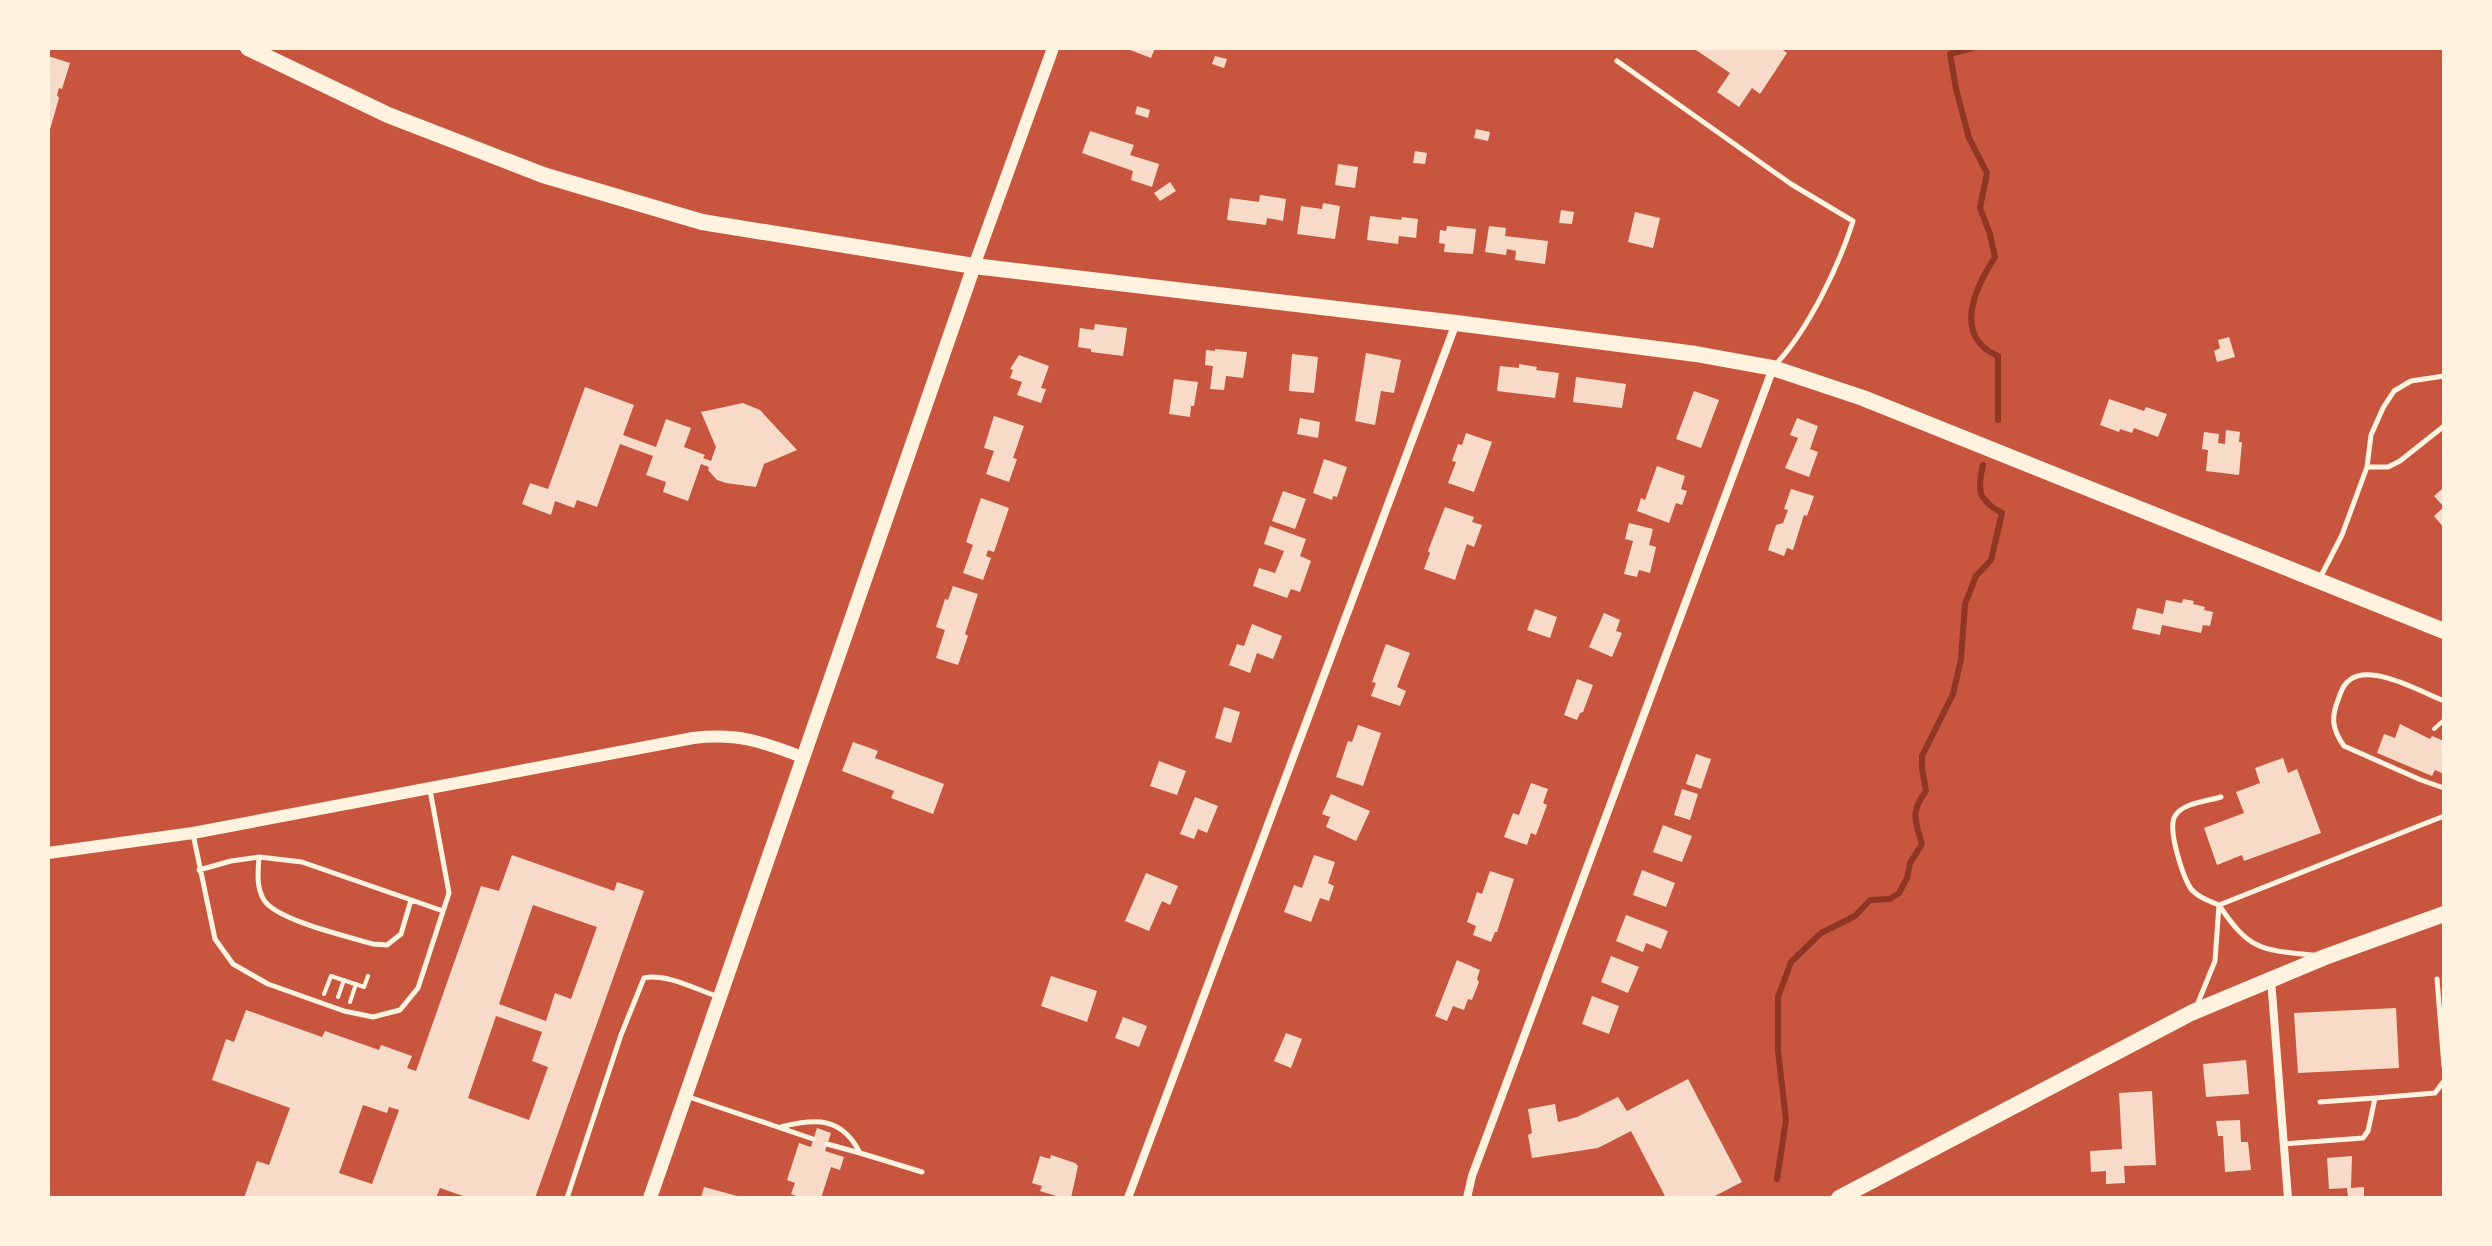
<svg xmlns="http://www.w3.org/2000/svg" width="2492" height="1246" viewBox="0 0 2492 1246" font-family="Commissioner,sans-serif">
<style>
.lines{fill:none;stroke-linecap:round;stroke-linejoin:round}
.stream{stroke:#8f3625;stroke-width:6}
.building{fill:#f7dbc8;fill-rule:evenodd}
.path{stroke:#fff3e0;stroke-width:4}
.service{stroke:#fff3e0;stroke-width:5}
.minor{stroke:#fff3e0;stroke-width:8}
.tertiary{stroke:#fff3e0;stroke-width:12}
.secondary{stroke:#fff3e0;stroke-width:14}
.primary{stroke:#fff3e0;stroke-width:16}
.trunk{stroke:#fff3e0;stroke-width:16}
</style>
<rect width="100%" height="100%" fill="#c8553d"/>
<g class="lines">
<path class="stream" d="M1972,48L1950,54L1956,89L1969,138L1987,173L1980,208L1990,234L1995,257C1975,288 1952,336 1998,356V420
M1777,1179L1786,1120L1778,1051V997L1791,962L1821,933L1855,916L1870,900L1890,899L1899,893L1907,878L1910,863L1922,844C1915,820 1910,812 1926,791L1922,768V756L1953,694L1961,659L1965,604L1976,576L1991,560L2002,513C1978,500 1977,491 1983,465"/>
</g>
<path class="building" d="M1125,48H1155L1151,58Z
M1693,48H1780L1787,53L1760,94L1752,88L1739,107L1717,92L1730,73Z
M48,56L70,63L62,89L59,88L57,95L59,98L49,133Z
M1215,56L1227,59L1224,68L1212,64Z
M1137,106L1150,110L1148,118L1135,114Z
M1476,129L1490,132L1488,141L1474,138Z
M1090,131L1134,145L1130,155L1159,164L1152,187L1131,180L1133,171L1082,153Z
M1415,151L1427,153L1425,164L1413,163Z
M1338,164L1358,167L1355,188L1335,185Z
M1170,182L1176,191L1160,201L1154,193Z
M1260,195L1286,199L1283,221L1267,218L1266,225L1227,220L1230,198L1259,202Z
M1323,203L1340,206L1335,239L1297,234L1301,206L1322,209Z
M1561,210L1574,212L1572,224L1559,223Z
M1635,212L1660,218L1653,248L1628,242Z
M1370,216L1401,220L1402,217L1418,219L1416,238L1399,236L1398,244L1367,240Z
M1447,226L1476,229L1473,254L1444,252L1445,244L1439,243L1440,230L1446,231Z
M1489,226L1506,228L1505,236L1548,241L1545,264L1515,260L1516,251L1507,249L1506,255L1485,252Z
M1095,324L1127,328L1123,356L1091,352V349L1078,347L1080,328L1094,330Z
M2229,337L2235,357L2217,362L2214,351L2220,348L2218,340Z
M1215,349L1247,352L1243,378L1226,376L1224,390L1210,389L1213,366L1205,365L1206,350L1215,351Z
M1366,353L1401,360L1394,393L1381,391L1375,425L1355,421Z
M1292,354L1318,357L1314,393L1289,391Z
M1019,355L1049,366L1041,388L1046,389L1041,403L1017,395L1022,382L1010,378L1013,370L1010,369Z
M1519,364L1537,367L1536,370L1559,373L1555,398L1497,391L1500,366L1519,368Z
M1576,377L1626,384L1622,408L1573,402Z
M1174,379L1198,382L1194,406H1191L1190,417L1169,414Z
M585,387L634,405L623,435L656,447L666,419L691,428L684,447L705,455L703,458L711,461L716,447L701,412L743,403L760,410L797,450L764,464L756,487L726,483L717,480L708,470L709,467L701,464L688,501L663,492L666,482L646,475L653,456L620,444L597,507L577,500L574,508L555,501L551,515L522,504L530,483L548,489Z
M1694,391L1719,400L1701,448L1676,439Z
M2109,399L2144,411L2146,407L2167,414L2158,437L2134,428L2132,433L2120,429L2119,432L2100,425Z
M994,416L1024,426L1013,458L1017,459L1009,482L986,474L994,451L984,448Z
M1300,418L1320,422L1318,438L1297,434Z
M1797,418L1818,426L1810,449L1818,452L1809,477L1785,468L1798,438L1790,435Z
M2226,430L2240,432L2239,442H2242L2239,475L2206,471L2208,450L2202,449L2204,432L2219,434L2218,443L2225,444Z
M1466,433L1492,442L1474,492L1448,483L1456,462L1452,461L1458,444L1462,445Z
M1324,459L1347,467L1337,497L1333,496L1332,500L1313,493Z
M1657,466L1685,476L1681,489L1687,491L1682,505L1676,503L1669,523L1637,511L1641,498L1645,500Z
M2444,487V528L2434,516L2444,507L2434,496Z
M1791,489L1814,496L1807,516L1804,515L1793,550L1787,548L1784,556L1768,550L1776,525L1783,523L1788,510L1784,509Z
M1283,491L1306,499L1295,529L1272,521Z
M981,498L1009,508L994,552L988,550L986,556L991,558L983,580L963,573L973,545L966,542Z
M1445,507L1474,517L1472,522L1482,525L1474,547L1467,544L1455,580L1424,569L1430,553L1428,551Z
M1629,523L1653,529L1649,545L1656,547L1650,573L1639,570L1637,577L1624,574L1633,541L1625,539Z
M1270,526L1306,539L1300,556L1311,561L1300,592L1291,589L1287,598L1253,586L1259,568L1275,573L1284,551L1264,544Z
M953,586L978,594L965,634L968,636L958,665L936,658L945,630L936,627L945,599L948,600Z
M2183,599L2194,601L2193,604L2205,607L2204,610L2213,612L2210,626L2203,625L2201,633L2162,625L2160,635L2132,629L2137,608L2163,614L2166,600L2182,603Z
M1535,609L1557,617L1550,638L1527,630Z
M1604,613L1620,620L1616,631L1622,633L1612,657L1589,647Z
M1252,624L1282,636L1273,659L1257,653L1250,673L1229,665L1237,644L1244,646Z
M1386,644L1410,653L1397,687L1406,691L1400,706L1371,696L1376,683L1372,682Z
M1577,679L1593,685L1583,712L1580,713L1577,720L1564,715Z
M1224,707L1240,712L1231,743L1215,738Z
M2400,724L2430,739L2432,736L2444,741V774L2435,770L2432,776L2377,753L2384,734L2395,738Z
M1358,725L1381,733L1363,786L1336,777L1348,741L1352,742Z
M853,742L878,751L875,758L944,784L933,814L891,798L894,791L842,771Z
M1696,754L1711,759L1701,789L1686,784Z
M2283,758L2288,773L2297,769L2321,833L2244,861L2242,855L2217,865L2204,828L2244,813L2236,792L2260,783L2255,768Z
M1159,761L1186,771L1177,795L1150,786Z
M1531,783L1548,789L1543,803L1547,805L1536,835L1531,833L1527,845L1504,837L1513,813L1519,815Z
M1682,789L1698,794L1690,820L1674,815Z
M1331,794L1370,811L1356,841L1326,827L1330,817L1322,814Z
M1195,797L1218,806L1207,833L1198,829L1194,839L1180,834Z
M1663,825L1692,836L1682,862L1653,852Z
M512,855L614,891L617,882L644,891L535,1198H469L440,1188L436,1198H244L257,1161L269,1165L290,1108L212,1080L226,1039L234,1042L246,1010L322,1037L325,1031L379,1050L381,1045L412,1056L407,1068L416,1071L481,886L499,891ZM533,905L597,927L571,999L555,993L546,1021L499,1004ZM496,1016L542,1032L532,1061L548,1067L529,1120L468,1098ZM363,1105L387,1113L389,1107L399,1110L372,1184L339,1173Z
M1314,855L1335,862L1328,883L1334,886L1329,901L1320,898L1311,922L1284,912L1294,885L1302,888Z
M1642,870L1675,883L1666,907L1633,895Z
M1490,871L1514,879L1497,932H1495L1491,942L1473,935L1476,926L1467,922L1477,892L1482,894Z
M1146,873L1178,886L1170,905L1162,901L1149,931L1125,921Z
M1626,915L1668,931L1661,949L1646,943L1643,952L1616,941Z
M1611,956L1639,967L1628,993L1601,982Z
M1457,960L1480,970L1477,979L1479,982L1472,1000L1468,999L1464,1010L1453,1006L1447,1021L1435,1016Z
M1051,976L1097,991L1087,1022L1041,1006Z
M1592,996L1619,1006L1609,1034L1582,1024Z
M2396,1008L2399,1068L2298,1073L2294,1013Z
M1123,1017L1147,1026L1139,1047L1115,1038Z
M1286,1033L1302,1039L1291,1068L1274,1061Z
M2246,1060L2249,1094L2206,1097L2203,1064Z
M1688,1079L1742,1182L1711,1198H1666L1631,1131L1598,1148L1532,1158L1528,1135L1532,1133L1528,1109L1555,1104L1558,1122L1577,1117L1618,1097L1627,1111Z
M2152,1091L2156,1165L2124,1166L2125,1183L2106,1184V1171L2091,1172L2090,1151L2122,1149L2119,1093Z
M2240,1120L2241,1142H2248L2251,1170L2225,1172L2223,1136H2218L2216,1121Z
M817,1128L831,1133L825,1151L844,1157L840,1170L831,1167L821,1198H802L791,1194L795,1183L787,1180L799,1143L811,1147Z
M1051,1155L1075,1163L1078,1166L1071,1198H1063L1040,1191L1042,1186L1032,1183L1040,1156L1050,1159Z
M2352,1156L2351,1188L2364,1187V1197L2348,1198L2347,1188L2329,1189L2327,1158Z
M704,1187L741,1197L740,1198H701Z"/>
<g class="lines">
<path class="path" d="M2434,729L2444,720
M324,994L331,976L364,987L368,976
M338,997L344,980
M350,1002L356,984"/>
<path class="service" d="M1617,61L1791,184L1853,221C1839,266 1808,330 1776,364
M2367,467H2388L2400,461L2444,426
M2321,576L2342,535L2367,467L2371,435L2383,408L2394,391L2411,381L2444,376
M2444,701C2422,692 2372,664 2351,679C2343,684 2341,692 2338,700C2331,718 2332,729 2344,746L2421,780L2444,788
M2221,797C2208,801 2182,803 2175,816C2167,829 2183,877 2191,889C2198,897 2209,901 2219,905L2444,816
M193,834L215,939L233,964L268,984L344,1011L373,1017L400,1010L418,988L449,893L430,790
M259,857L302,862L443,911
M199,870L231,861L259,857C258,872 256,887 264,900C276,920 349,937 373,944L387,945L401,934L411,900
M2437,979L2444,1066
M2197,1005L2215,961L2219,905C2249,950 2260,950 2313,955
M686,1096L813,1139
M2320,1102L2375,1098
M781,1127C816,1118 842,1117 860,1153L827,1144
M2284,1144L2363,1138L2368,1131L2375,1098L2435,1093L2444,1081
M860,1153L922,1172
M567,1198L621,1035L644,978C667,973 697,990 719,997"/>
<path class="minor" d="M2271,979L2288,1198
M1128,1198L1456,323
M1467,1198L1472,1176L1773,368"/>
<path class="tertiary" d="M974,266L1053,48
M48,853L193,833L693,738C738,733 760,741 802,757"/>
<path class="secondary" d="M650,1198L974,266"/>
<path class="primary" d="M248,48L388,115L543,175L702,222L974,266L1456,323L1696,354L1773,368L1863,398L2444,631"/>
<path class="trunk" d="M1839,1198L2191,1013L2325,957L2444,914"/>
</g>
<rect width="2492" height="1246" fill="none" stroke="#fff3e0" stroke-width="100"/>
</svg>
